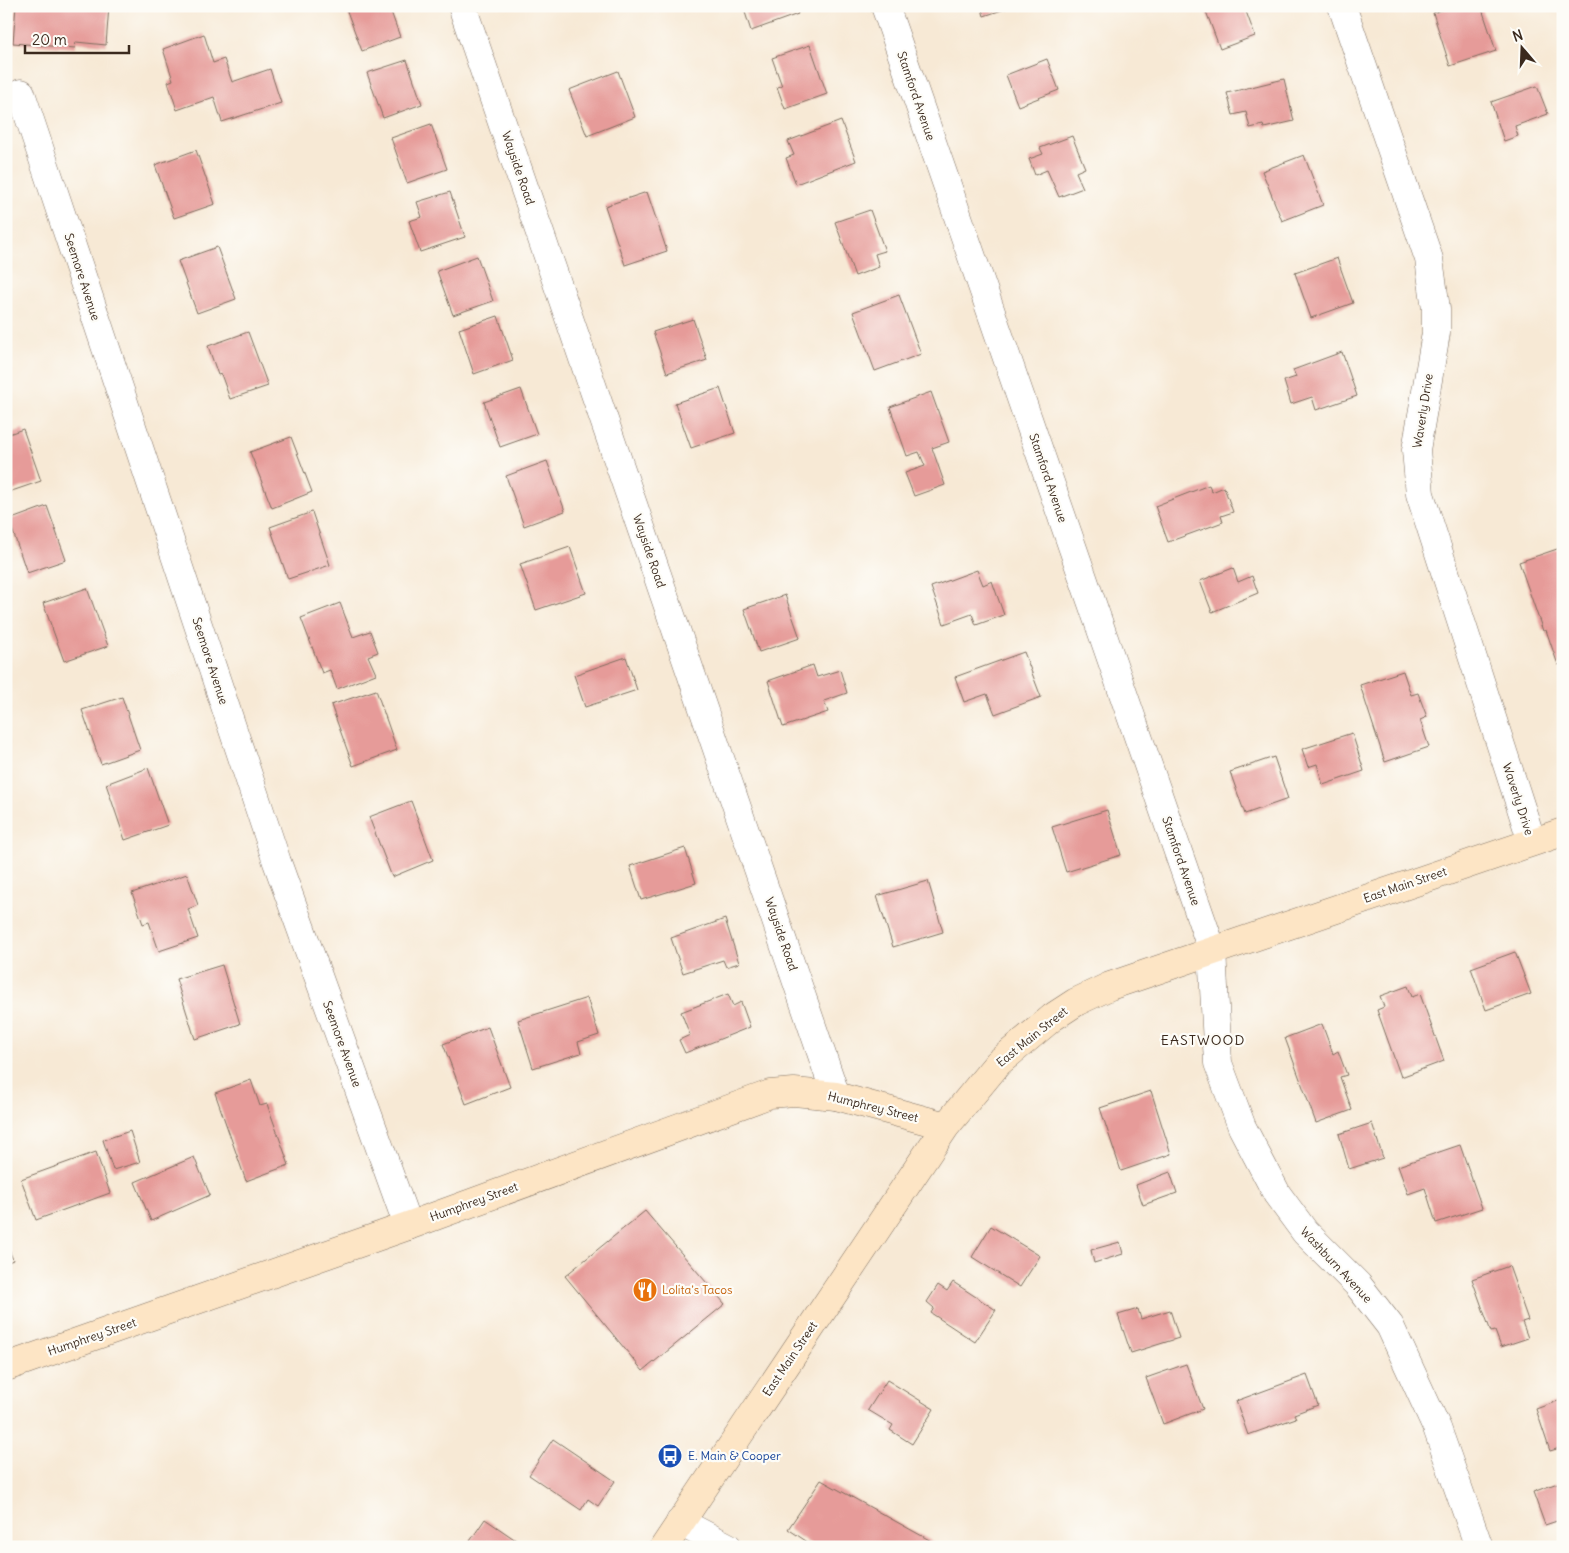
<svg xmlns="http://www.w3.org/2000/svg" width="1569" height="1553" viewBox="0 0 1569 1553" font-family="Delius,sans-serif">
<style>
.building{fill:#e69b99}
.lines{fill:none;stroke-linecap:round;stroke-linejoin:round}
.street-casing{stroke:#7d6d5e;stroke-width:29}
.secondary-casing{stroke:#7d6d5e;stroke-width:29}
.street{stroke:#fff;stroke-width:28}
.secondary{stroke:#fde5c5;stroke-width:28}
.labels{text-anchor:middle;stroke-width:4.5;stroke-linejoin:round;paint-order:stroke}
.street-label{font-size:12px;fill:#3b2a1e;stroke:#fdfcf7}
.food-label{font-size:12px;fill:#c56008;stroke:#fdfcf7;text-anchor:start}
.transit-label{font-size:12px;fill:#164399;stroke:#fdfcf7;text-anchor:start}
.neighbourhood-label{font-size:14px;letter-spacing:1px;fill:#3b2a1e;stroke:#fdfcf7}
</style>
<rect width="100%" height="100%" fill="#fdfcf7"/>
<filter id="ink" filterUnits="userSpaceOnUse"><feTurbulence type="fractalNoise" baseFrequency=".02" numOctaves="2"/><feDisplacementMap in="SourceGraphic" scale="10" xChannelSelector="R" yChannelSelector="G"/><feConvolveMatrix kernelMatrix="1 2 1 2 8 2 1 2 1" color-interpolation-filters="sRGB"/></filter>
<filter id="wash" filterUnits="userSpaceOnUse"><feTurbulence type="fractalNoise" baseFrequency=".0096" numOctaves="4" result="noise"/><feDisplacementMap in="SourceGraphic" scale="20" xChannelSelector="R" yChannelSelector="G"/><feGaussianBlur stdDeviation="1.12" result="paint"/><feColorMatrix in="noise" values="0 0 0 0 0 0 0 0 0 0 0 0 0 0 0 0 0 1.4 0 .05"/><feComposite in="paint" operator="in"/></filter>
<g filter="url(#wash)">
<rect width="100%" height="100%" fill="#f7e9d5"/>
<g id="blocks">
<path class="building" d="M16,6H109L106,45L76,42L75,48L13,43Z
M345,6H389L400,37L362,51Z
M743,6H795L798,14L751,31Z
M981,6H1011V7L984,16Z
M1204,6H1244L1255,36L1220,49Z
M1454,6H1481L1496,51L1450,66L1433,13Z
M204,34L213,63L224,59L232,82L270,69L281,103L222,122L214,97L177,110L168,82L173,80L163,49Z
M810,45L827,94L785,109L777,87L782,86L772,58Z
M1047,59L1059,90L1018,106L1006,75Z
M407,60L422,104L383,118L367,73Z
M618,71L635,117L587,136L569,90Z
M1284,79L1294,121L1264,128L1263,125L1250,128L1246,112L1233,115L1227,93Z
M1537,86L1548,114L1515,126L1518,136L1504,141L1491,102Z
M841,121L856,161L796,184L786,158L794,155L788,141Z
M431,124L447,169L407,183L391,138Z
M1072,136L1085,168L1076,172L1083,188L1059,197L1047,170L1035,175L1029,159L1043,154L1040,148Z
M196,150L215,204L174,218L155,165Z
M1304,155L1323,205L1282,221L1262,171Z
M450,192L465,237L420,252L409,221L422,217L417,202Z
M647,192L667,251L625,265L605,206Z
M870,210L885,251L875,254L879,267L855,276L835,222Z
M217,247L236,299L197,313L178,261Z
M477,256L493,301L453,315L437,271Z
M1337,258L1353,303L1311,318L1295,273Z
M899,295L921,354L875,371L853,312Z
M498,316L513,360L474,374L459,329Z
M693,319L707,360L667,373L653,332Z
M248,332L268,386L230,399L221,374L218,375L208,346Z
M1342,352L1357,396L1316,410L1312,397L1291,404L1284,381L1296,377L1293,370Z
M720,388L735,433L691,448L675,403Z
M521,389L537,434L500,447L484,402Z
M931,392L949,442L932,448L945,485L914,496L905,473L925,466L919,452L907,456L890,407Z
M23,429L41,481L6,493V435Z
M291,437L312,492L272,508L250,452Z
M547,461L565,511L524,526L506,476Z
M1209,485L1212,492L1224,487L1233,512L1221,516L1223,522L1168,542L1155,506Z
M47,506L66,560L27,573L9,520Z
M312,512L330,565L288,579L270,527Z
M570,547L586,593L536,610L520,564Z
M1563,547V663L1558,665L1546,630L1543,631L1519,562Z
M1233,568L1238,582L1252,576L1258,593L1212,612L1200,581Z
M977,570L983,585L992,581L1004,615L976,625L972,614L944,624L931,587Z
M87,588L108,646L64,661L43,603Z
M785,595L800,638L759,652L744,609Z
M340,603L353,637L370,631L378,652L368,656L376,674L337,689L330,670L322,673L301,618Z
M1024,652L1041,697L995,714L987,694L964,702L955,677Z
M626,657L637,690L585,707L574,675Z
M813,665L817,677L840,670L847,693L824,701L828,712L783,727L768,681Z
M1403,671L1411,695L1418,693L1427,717L1420,720L1429,747L1385,762L1360,685Z
M376,690L397,750L353,766L331,705Z
M122,697L140,750L101,764L82,710Z
M1352,733L1364,771L1323,785L1317,764L1308,767L1302,749Z
M1274,757L1288,799L1245,814L1230,772Z
M148,768L168,825L125,840L106,784Z
M411,801L433,860L392,877L369,817Z
M1107,810L1121,855L1066,872L1052,827Z
M685,848L696,883L641,900L630,866Z
M187,874L198,905L188,909L198,938L159,951L149,922L143,924L132,893Z
M928,881L943,932L893,947L877,896Z
M725,919L739,963L726,967L723,960L683,973L671,938Z
M1515,952L1531,994L1486,1010L1471,968Z
M222,965L240,1024L195,1039L176,979Z
M1408,986L1412,997L1420,994L1444,1061L1401,1077L1377,1010L1384,1007L1380,996Z
M728,994L733,1006L741,1002L750,1027L685,1053L679,1040L690,1035L681,1012Z
M587,998L599,1035L578,1042L581,1053L533,1068L518,1020Z
M1322,1024L1333,1054L1338,1051L1347,1075L1340,1077L1352,1110L1316,1123L1285,1038Z
M488,1027L510,1087L466,1104L443,1044Z
M251,1080L260,1106L267,1104L289,1165L246,1181L215,1093Z
M1151,1091L1171,1154L1121,1171L1100,1108Z
M1372,1123L1383,1158L1349,1169L1339,1134Z
M130,1131L140,1162L113,1170L103,1140Z
M1460,1145L1482,1208L1436,1223L1425,1188L1408,1194L1398,1166Z
M96,1152L110,1193L36,1220L21,1179Z
M194,1157L210,1195L151,1221L135,1182Z
M1170,1172L1177,1193L1143,1205L1136,1185Z
M645,1211L725,1304L643,1371L565,1276Z
M991,1226L1040,1256L1020,1287L972,1257Z
M6,1242L13,1260L6,1263Z
M1120,1242L1123,1254L1094,1263L1091,1250Z
M1509,1266L1528,1320L1522,1322L1528,1338L1501,1347L1495,1331L1491,1332L1472,1279Z
M953,1282L996,1310L975,1342L931,1313L934,1308L927,1302L938,1285L947,1291Z
M1138,1309L1141,1319L1170,1310L1179,1338L1131,1353L1118,1315Z
M1186,1364L1203,1409L1163,1424L1146,1378Z
M1307,1375L1318,1405L1294,1414L1296,1418L1248,1435L1236,1401Z
M887,1380L934,1409L912,1444L890,1430L893,1425L868,1410Z
M1563,1399V1447L1550,1451L1536,1409Z
M553,1439L615,1481L598,1506L588,1499L581,1510L529,1475Z
M821,1480L942,1547H815L788,1529Z
M1563,1481V1519L1545,1525L1533,1492Z
M485,1519L526,1547H466Z"/>
</g>
</g>
<g filter="url(#ink)">
<use href="#blocks" fill-opacity="0" stroke="#7d6d5e" stroke-width="1"/>
<g class="lines">
<defs>
<path id="street" d="M462,6L836,1096
M885,6L1212,950L1218,1063L1242,1127L1277,1194L1305,1232L1358,1285L1390,1326L1437,1428L1479,1547
M1342,6L1429,259L1436,309V333L1416,450L1420,494L1532,842
M21,93L277,862L408,1226
M680,1522L728,1547"/>
<path id="secondary" d="M6,1367L408,1226L770,1094L794,1092L836,1096L946,1126
M664,1547L946,1126L998,1063L1053,1017L1076,1002L1110,986L1563,832"/>
</defs>
<use href="#street" class="street-casing"/>
<use href="#secondary" class="secondary-casing"/>
<use href="#street" class="street"/>
<use href="#secondary" class="secondary"/>
</g>
</g>
<defs>
<symbol id="restaurant-disc" viewBox="-11 -11 22 22"><circle r="9.5" fill="#e8710a" stroke="#fdfcf7"/><path d="M-5-6h1v4h1v-4h1v4h1v-4h1v5L-1.5 .5V6h-2V.5L-5-1ZM5-6V6H3V1.5H1.5Q1.5-4 5-6Z" fill="#fff"/></symbol>
<symbol id="bus-disc" viewBox="-11 -11 22 22"><circle r="9.5" fill="#1a4fb4" stroke="#fdfcf7"/><path d="M-5-6H5V4H4V6H2V4H-2V6H-4V4H-5ZM-3.5-4V0h7V-4ZM-3.5 1.2v1.5H-2V1.2ZM2 1.2v1.5H3.5V1.2Z" fill="#fff"/></symbol>
</defs>
<g fill-rule="evenodd">
<use href="#restaurant-disc" x="631" y="1276" width="28" height="28"/>
<use href="#bus-disc" x="656" y="1442" width="28" height="28"/>
</g>
<g class="labels">
<g class="street-label">
<text transform="translate(916 96) rotate(71)" y="4">Stamford Avenue</text>
<text transform="translate(518 168) rotate(71)" y="4">Wayside Road</text>
<text transform="translate(82 277) rotate(72)" y="4">Seemore Avenue</text>
<text transform="translate(1423 411) rotate(-81)" y="4">Waverly Drive</text>
<text transform="translate(1048 478) rotate(71)" y="4">Stamford Avenue</text>
<text transform="translate(649 551) rotate(71)" y="4">Wayside Road</text>
<text transform="translate(210 661) rotate(72)" y="4">Seemore Avenue</text>
<text transform="translate(1518 799) rotate(72)" y="4">Waverly Drive</text>
<text transform="translate(1181 861) rotate(71)" y="4">Stamford Avenue</text>
<text transform="translate(1405 885) rotate(-19)" y="4">East Main Street</text>
<text transform="translate(781 934) rotate(71)" y="4">Wayside Road</text>
<text transform="translate(1032 1037) rotate(-39)" y="4">East Main Street</text>
<text transform="translate(342 1044) rotate(70)" y="4">Seemore Avenue</text>
<text transform="translate(873 1107) rotate(14)" y="4">Humphrey Street</text>
<text transform="translate(474 1202) rotate(-20)" y="4">Humphrey Street</text>
<text transform="translate(1336 1265) rotate(47)" y="4">Washburn Avenue</text>
<text transform="translate(92 1337) rotate(-19)" y="4">Humphrey Street</text>
<text transform="translate(790 1359) rotate(-56)" y="4">East Main Street</text>
</g>
<g class="food-label">
<text x="662" y="1294">Lolita's Tacos</text>
</g>
<g class="transit-label">
<text x="688" y="1460">E. Main &amp; Cooper</text>
</g>
<g class="neighbourhood-label">
<text x="1203" y="1045">EASTWOOD</text>
</g>
</g>
<rect width="1569" height="1553" fill="none" stroke="#fdfcf7" stroke-width="25"/>
<g transform="translate(1522 48) rotate(341)" stroke="#fdfcf7" stroke-width="4" paint-order="stroke">
<path d="M0-4L9 19L0 12L-9 19Z" fill="#3b2a1e"/>
<text y="-8" font-size="14" font-weight="bold" text-anchor="middle" fill="#3b2a1e">N</text>
</g>
<path d="M25 45v8h104v-8" fill="none" stroke="#3b2a1e" stroke-width="2.5"/>
<text x="32" y="45" font-size="15" fill="#3b2a1e" stroke="#fdfcf7" stroke-width="4" paint-order="stroke">20 m</text>
</svg>
